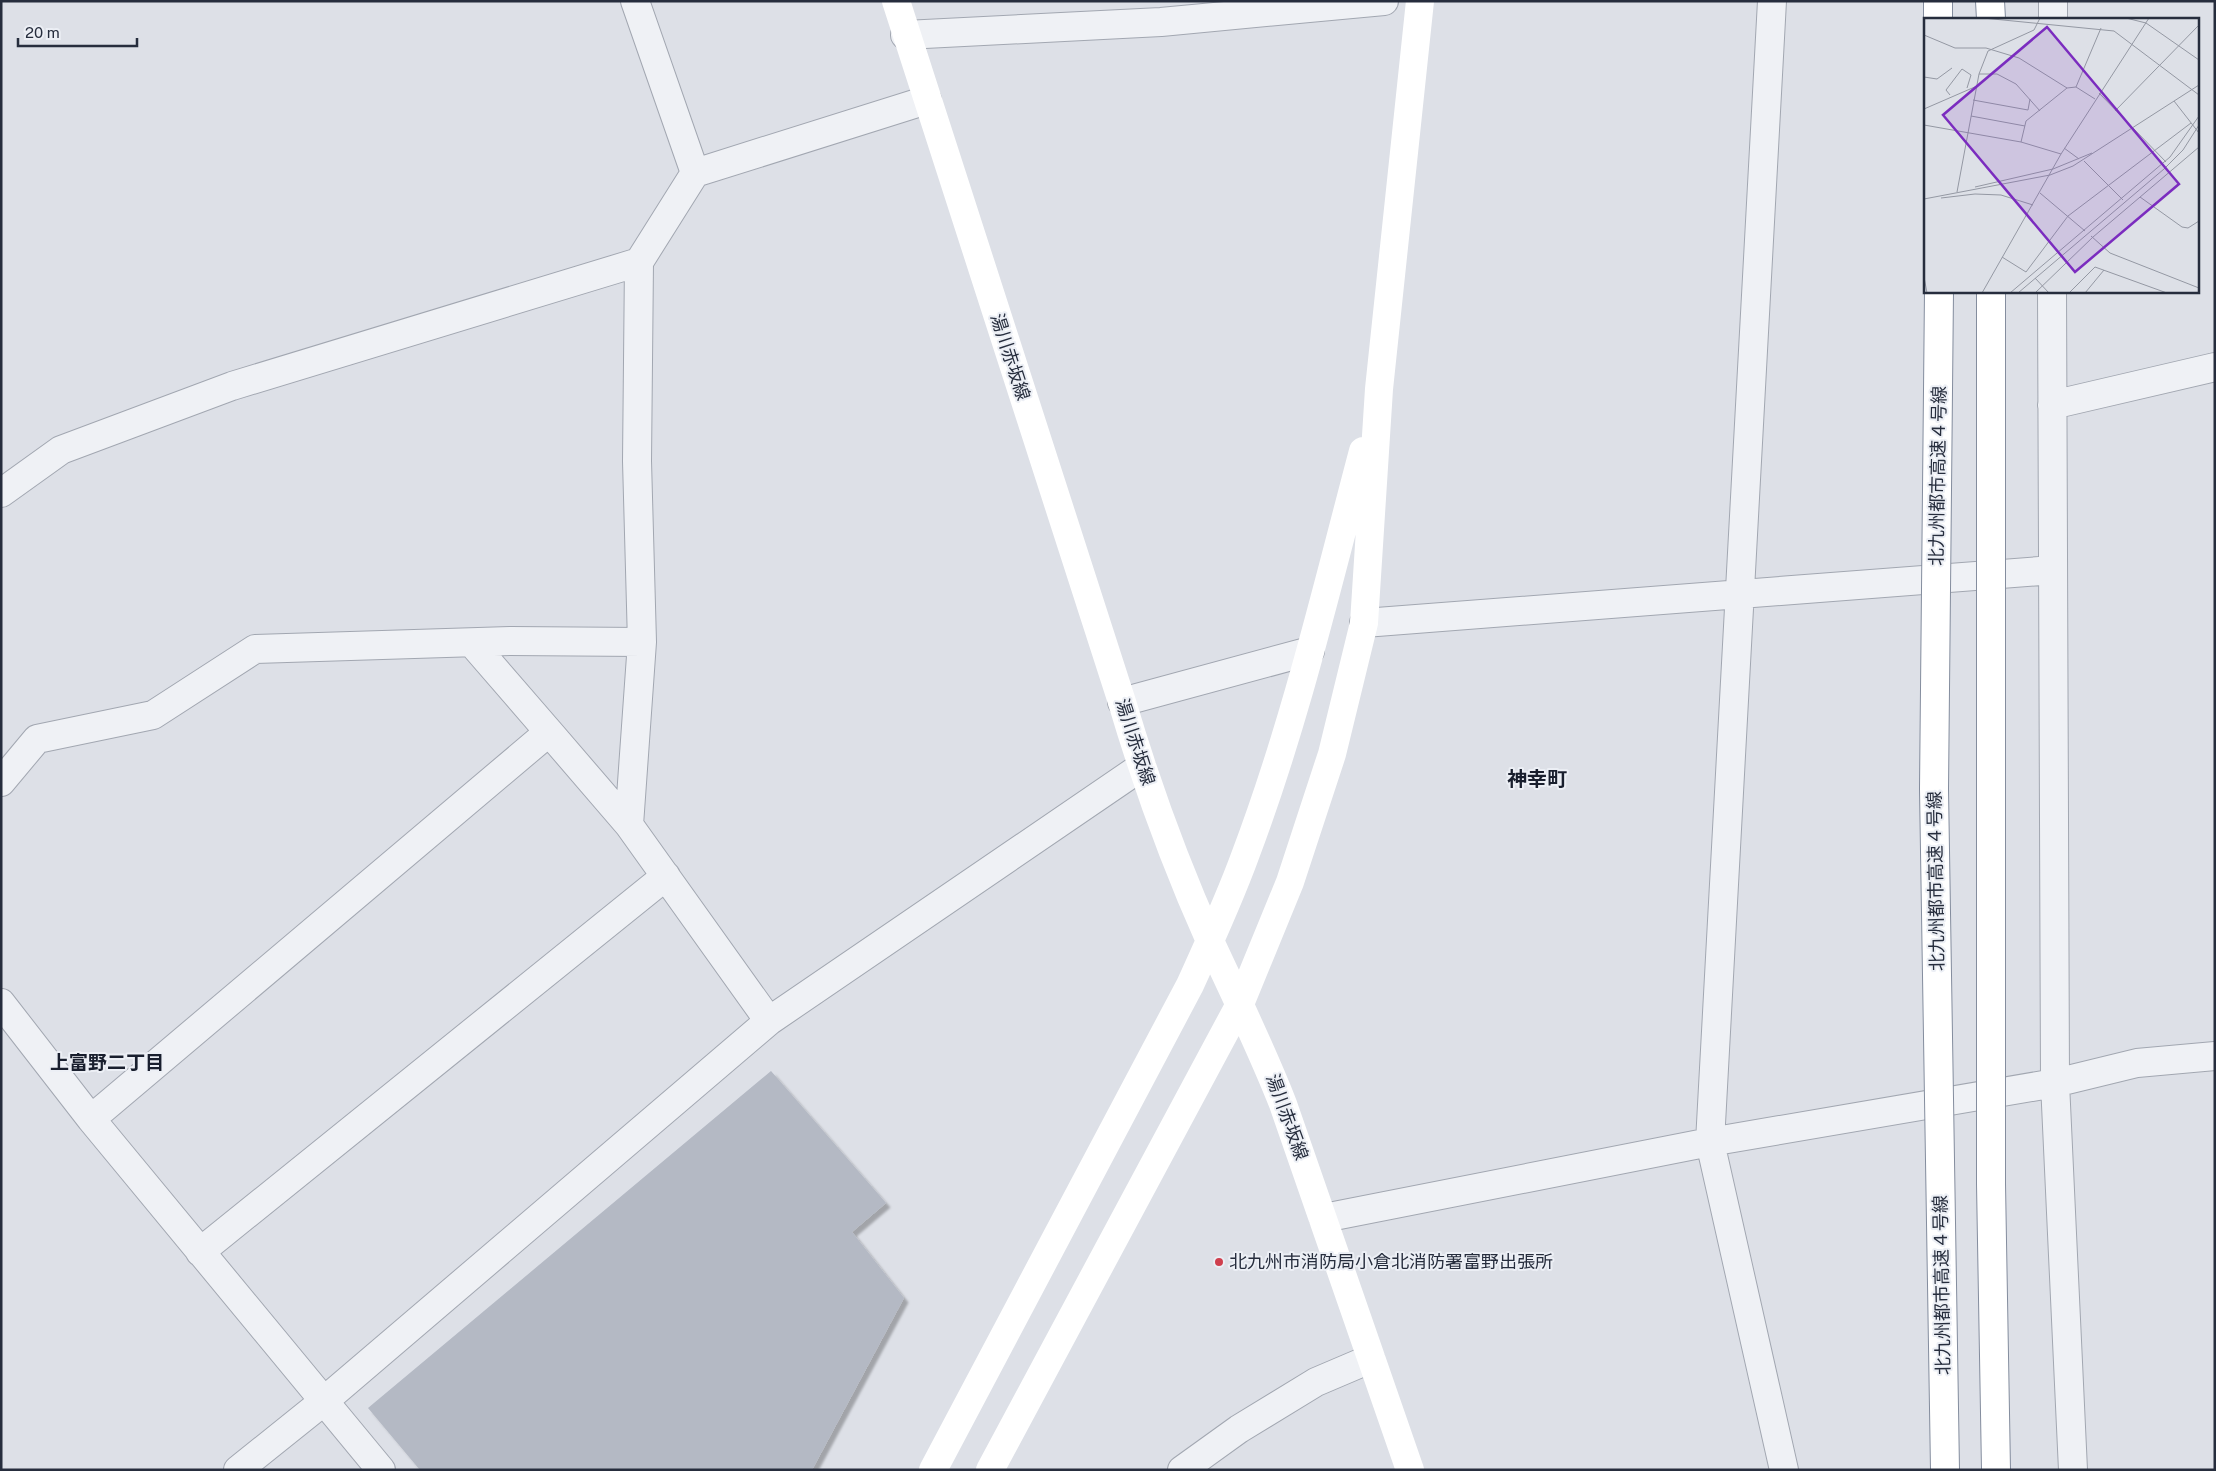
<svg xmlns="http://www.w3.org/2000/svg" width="2216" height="1471" viewBox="0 0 2216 1471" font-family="'Public Sans','Noto Sans JP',sans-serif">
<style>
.building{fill:#b4b9c4;filter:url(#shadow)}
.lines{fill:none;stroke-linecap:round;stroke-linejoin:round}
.street-casing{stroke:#a2a7b1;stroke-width:30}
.highway-casing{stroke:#848d9e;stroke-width:30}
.street{stroke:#eff1f5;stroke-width:28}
.secondary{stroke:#fff;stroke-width:28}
.highway{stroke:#fff;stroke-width:28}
.highway-bridge-casing{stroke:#848d9e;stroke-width:30;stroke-linecap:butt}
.highway-bridge{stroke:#fff;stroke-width:28}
.poi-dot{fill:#cf3f4d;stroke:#eceff5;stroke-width:2}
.labels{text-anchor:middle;stroke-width:4;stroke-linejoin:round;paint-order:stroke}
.street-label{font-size:18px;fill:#262d3d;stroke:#eceff5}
.poi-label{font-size:18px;fill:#262d3d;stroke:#eceff5;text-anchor:start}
.neighbourhood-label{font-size:19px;font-weight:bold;fill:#191f2e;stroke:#eceff5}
.quarter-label{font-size:20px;font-weight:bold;fill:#191f2e;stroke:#eceff5}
.inset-road{fill:none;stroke:#9498a3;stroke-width:1}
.view{fill:#7b2cbf;fill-opacity:0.15;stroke:#7b2cbf;stroke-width:2.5}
.inset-edge{fill:none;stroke:#262d3d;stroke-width:2.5}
</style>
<defs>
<filter id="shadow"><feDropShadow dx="4.5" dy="4.5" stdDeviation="1" flood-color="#0004"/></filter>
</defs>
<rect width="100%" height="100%" fill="#dde0e7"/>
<path class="building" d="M771,1071L886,1203L852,1232L904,1298L812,1470H420L368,1408Z"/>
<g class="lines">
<defs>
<path id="street" d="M635,1L695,173
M1772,1L1710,1142L1784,1470
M2053,19V1
M905,35L1161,22L1384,1
M2052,291L2055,1083L2073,1470
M2052,405L2215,367
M1,493L61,450L232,386L639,262
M1364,623L2053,570
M1122,702L1310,651
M549,732L629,825
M1,782L37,739L153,715L255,649L510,641L642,642
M1,1003L91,1119L381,1470
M769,1021L629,825L642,642L637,461L639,262L695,173L927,100
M91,1119L549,732L472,643
M1324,1218L1710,1142L2055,1083L2137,1063L2215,1056
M200,1252L666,876
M238,1470L324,1401L769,1021L1141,767
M1182,1470L1239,1429L1316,1382L1370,1359"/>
<path id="highway" d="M1938,1V19
M1990,1L1991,19"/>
</defs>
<use href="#street" class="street-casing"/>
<use href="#highway" class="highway-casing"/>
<use href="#street" class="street"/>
<path class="secondary" d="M896,1L1122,702C1146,783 1175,863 1210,941C1235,995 1261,1048 1283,1104L1410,1470
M933,1470L1190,985C1209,943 1229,900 1245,856C1295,724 1327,587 1363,451
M990,1470L1240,1004L1290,882L1332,754L1364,623L1379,389L1420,1"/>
<use href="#highway" class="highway"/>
<defs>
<path id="highway-bridge" d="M1939,291L1934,789L1945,1470
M1991,291V1184L1996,1470"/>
</defs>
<use href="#highway-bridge" class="highway-bridge-casing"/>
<use href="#highway-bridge" class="highway-bridge"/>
</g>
<circle class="poi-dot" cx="1219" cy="1262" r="5"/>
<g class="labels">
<g class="street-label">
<text transform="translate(1010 357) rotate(72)" y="6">湯川赤坂線</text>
<text transform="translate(1938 476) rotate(-89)" y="6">北九州都市高速４号線</text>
<text transform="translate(1135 742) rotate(72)" y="6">湯川赤坂線</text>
<text transform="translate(1936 881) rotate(-91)" y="6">北九州都市高速４号線</text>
<text transform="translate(1287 1117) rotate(70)" y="6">湯川赤坂線</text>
<text transform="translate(1942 1285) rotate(-91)" y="6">北九州都市高速４号線</text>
</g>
<g class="poi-label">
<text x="1229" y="1268">北九州市消防局小倉北消防署富野出張所</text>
</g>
<g class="neighbourhood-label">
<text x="107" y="1069">上富野二丁目</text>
</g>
<g class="quarter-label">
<text x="1537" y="786">神幸町</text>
</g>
</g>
<g transform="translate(1924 18)">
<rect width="275" height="275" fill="#dde0e7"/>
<path class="inset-road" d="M59,0L190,13L275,77M202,0L222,5L275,42M0,17L31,30H62L95,40L143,70M55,56H73L92,66L116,93M0,59L13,61L28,50M152,69L177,10M175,75L242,144M26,77L22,72L38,51L47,57L43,70M49,82L104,92L106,81M250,83L275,115M0,91L53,68M191,93L275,7M47,98L101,108M0,107L97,124L137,136M97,124L102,103L143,70L152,69L171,81M140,130L155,141M160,143L199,182M51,169L129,151L168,135M33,174L55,56L64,33L110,12L116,0M116,175L161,213M216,179L258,209L264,210L275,203M17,180L51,176L77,177L109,187M0,181L126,157L149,148L275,67M167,218L186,235L275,270M78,239L102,254M102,254L144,198L267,105M0,259L3,275M111,260L125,275M58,275L137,136L225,0M86,275L246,139L275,98M94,275L240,151L259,132L275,107M111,275L169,219L275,129M145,275L171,249L243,275M161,275L180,252"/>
<path class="view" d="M123,9L255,166L151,254L19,97Z"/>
<rect width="275" height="275" class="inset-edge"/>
</g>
<rect width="2216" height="1471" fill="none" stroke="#262d3d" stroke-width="5"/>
<path d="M18 38v8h119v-8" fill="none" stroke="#262d3d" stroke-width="2.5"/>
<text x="25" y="38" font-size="15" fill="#262d3d" stroke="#eceff5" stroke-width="4" paint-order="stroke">20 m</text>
</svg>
